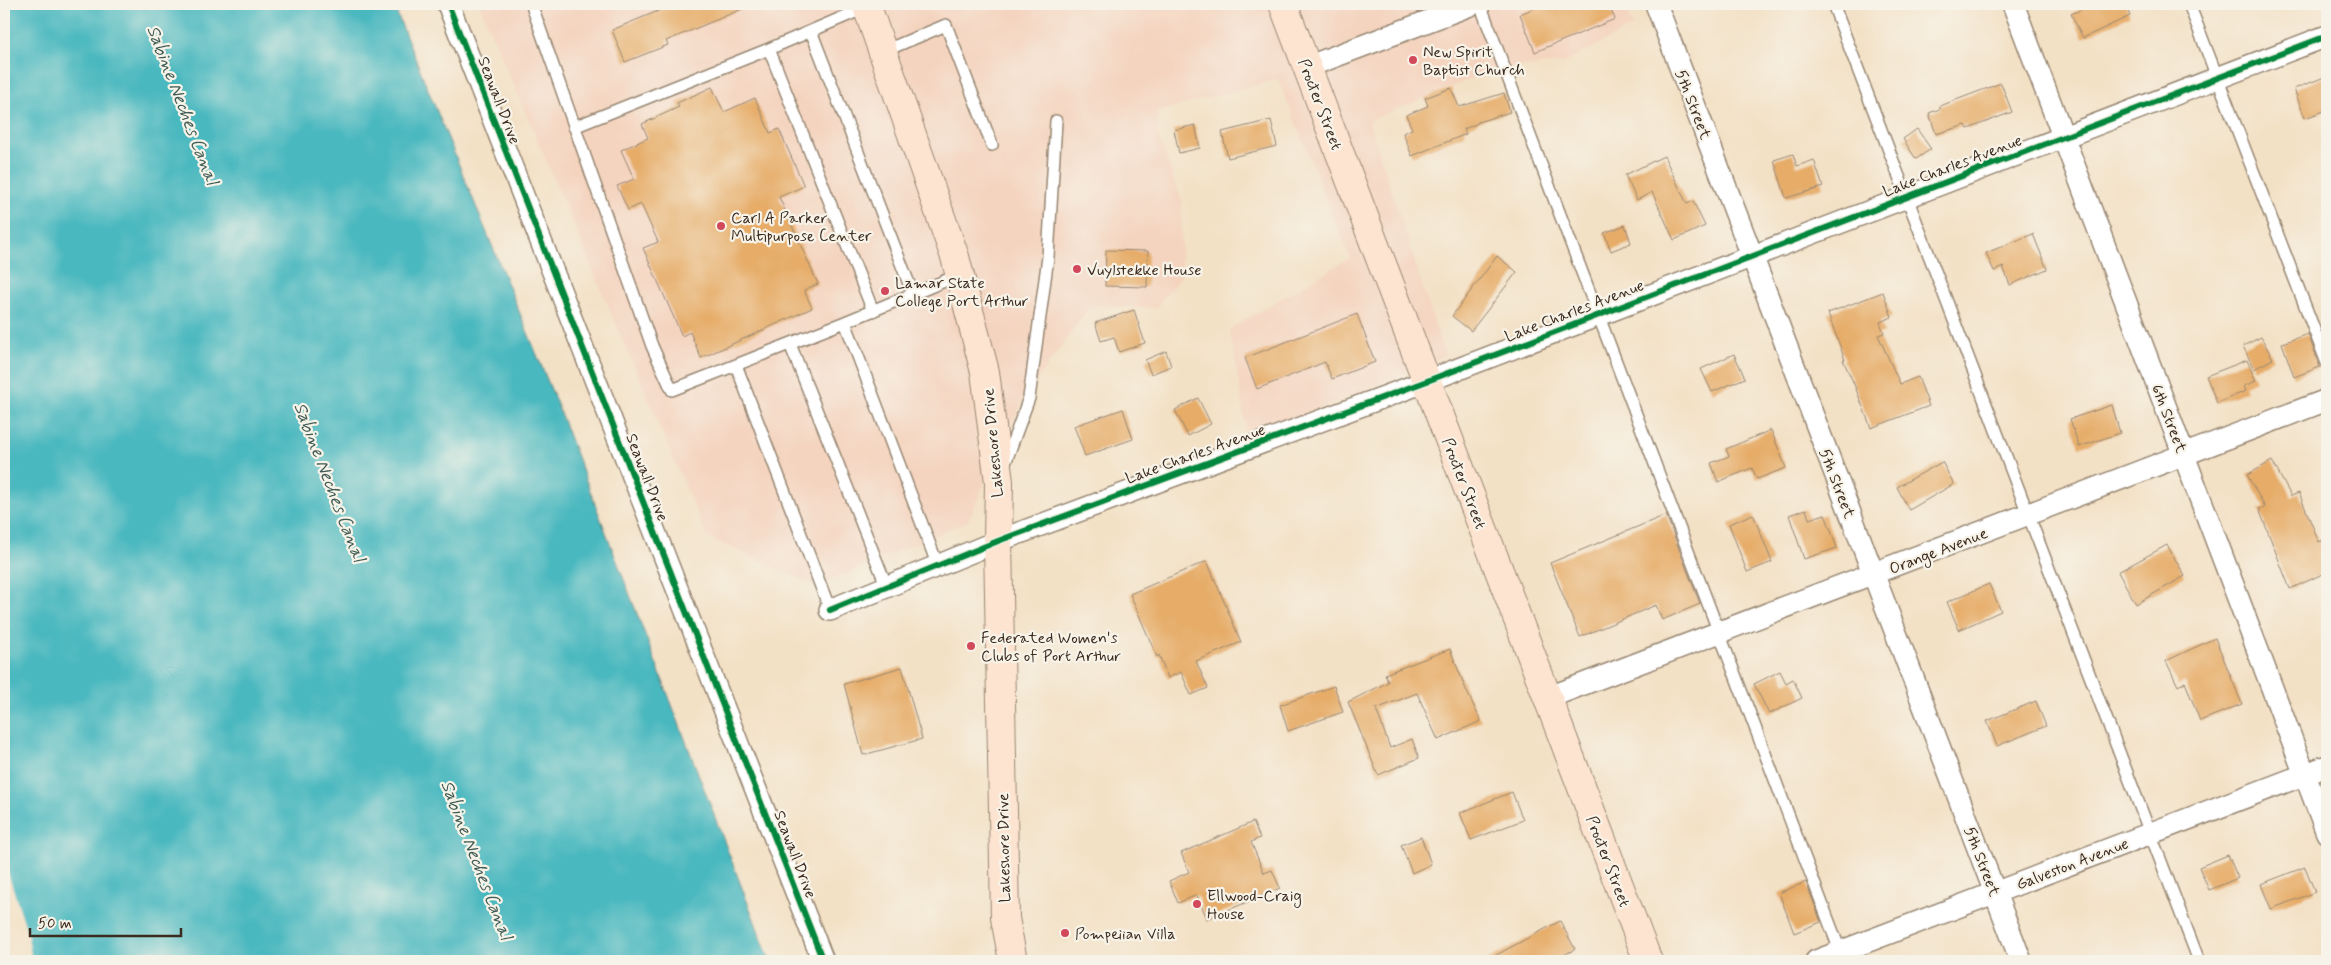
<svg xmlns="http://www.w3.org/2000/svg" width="2331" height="965" viewBox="0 0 2331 965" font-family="Mynerve,sans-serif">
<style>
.built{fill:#f4d4bf}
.water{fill:#48b8bf;stroke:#42716e}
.pier{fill:#f3e1c6}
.building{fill:#e6ac67}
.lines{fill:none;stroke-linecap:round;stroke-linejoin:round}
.lane-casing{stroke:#978672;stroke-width:14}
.street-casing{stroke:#978672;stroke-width:24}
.secondary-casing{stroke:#978672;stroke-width:30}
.lane{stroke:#fff;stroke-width:11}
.street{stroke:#fff;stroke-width:21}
.secondary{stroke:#fde4d1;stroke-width:28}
.cycleway-casing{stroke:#f7f3e8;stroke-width:9}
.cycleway{stroke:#00873e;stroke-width:6}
.poi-dot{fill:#d1495b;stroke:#f7f3e8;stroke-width:2}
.labels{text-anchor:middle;stroke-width:4.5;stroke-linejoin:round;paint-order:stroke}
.poi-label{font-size:16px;fill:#3b2a1e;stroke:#f7f3e8;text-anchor:start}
.street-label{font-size:16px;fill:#3b2a1e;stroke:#f7f3e8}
.water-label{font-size:18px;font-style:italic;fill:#405c56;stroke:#f7f3e8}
</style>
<rect width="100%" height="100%" fill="#f7f3e8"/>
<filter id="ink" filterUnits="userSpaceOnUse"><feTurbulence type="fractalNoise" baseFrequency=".02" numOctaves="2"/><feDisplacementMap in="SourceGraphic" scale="10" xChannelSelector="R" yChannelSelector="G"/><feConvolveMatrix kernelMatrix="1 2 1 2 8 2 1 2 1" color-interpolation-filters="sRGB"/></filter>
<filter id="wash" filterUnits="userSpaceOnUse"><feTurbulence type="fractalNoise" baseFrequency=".0096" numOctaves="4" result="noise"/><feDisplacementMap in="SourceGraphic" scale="20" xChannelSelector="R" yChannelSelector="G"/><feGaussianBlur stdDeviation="1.12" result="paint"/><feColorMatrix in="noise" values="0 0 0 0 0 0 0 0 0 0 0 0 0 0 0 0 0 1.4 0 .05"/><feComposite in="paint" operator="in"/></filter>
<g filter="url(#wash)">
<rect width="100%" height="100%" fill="#f3e1c6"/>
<path class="built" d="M479,4H1498L1500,8L1515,4H1623L1633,26L1564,63L1497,68L1369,121L1445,355L1399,377L1247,437L1230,329L1350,258L1278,79L1157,112L1158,136L1182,201L1181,277L1155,308L1090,306L1023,400L968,521L817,586L707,537Z"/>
<path class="water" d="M4,4H393L553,394L770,961H13L14,942L4,908Z"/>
<path class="pier" d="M4,861L27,931L32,961H10L11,942L4,917Z"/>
<g id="blocks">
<path class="building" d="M675,4H754L666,41L668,45L625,62L612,30Z
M1544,4H1608L1615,19L1535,52L1520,14Z
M2093,4H2125L2130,16L2083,38L2071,14Z
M2327,76V110L2305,118L2294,89Z
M2001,83L2012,112L1968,129L1966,125L1936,134L1929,113L1940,109V106Z
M712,87L724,112L755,98L770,133L779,129L804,186L779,197L818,284L804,290L812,308L701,358L690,332L682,336L643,248L658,242L641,204L628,210L617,186L634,179L621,150L648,138L642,124L679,107L677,103Z
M1451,88L1459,107L1504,93L1510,112L1478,122V123L1464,129L1466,134L1412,156L1403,133L1412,129L1406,115L1428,106L1425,98Z
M1271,120L1277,146L1228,158L1222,132Z
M1195,125L1200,148L1179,153L1174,130Z
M1917,129L1931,149L1916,159L1903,139Z
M1793,154L1797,166L1814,160L1823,187L1786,198L1774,160Z
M1664,156L1687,204L1693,201L1705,226L1674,240L1652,192L1637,200L1625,175Z
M1625,225L1631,243L1611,251L1604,233Z
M2033,234L2047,269L2010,285L2003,267L1994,271L1986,253Z
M1106,250L1148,251L1147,287L1105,286Z
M1497,256L1517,272L1471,331L1452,316Z
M1883,292L1892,317L1880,322L1884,333L1878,335L1900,384L1918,377L1929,406L1871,428L1854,384L1843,360H1845L1828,313Z
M1134,310L1145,343L1119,352L1114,337L1101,341L1095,323Z
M1357,314L1375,362L1332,379L1325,362L1257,389L1245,358Z
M2308,334L2320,367L2294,377L2282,343Z
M2261,337L2273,359L2254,369L2243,346Z
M1166,351L1171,366L1151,374L1145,360Z
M1734,354L1745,378L1712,392L1701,369Z
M2247,360L2256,381L2244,386L2246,391L2217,403L2206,376Z
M1198,398L1211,424L1188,436L1175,410Z
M2112,405L2120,433L2079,447L2070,419Z
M1123,409L1133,439L1085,456L1074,426Z
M1771,430L1786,468L1757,479L1752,468L1718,482L1711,463L1729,456L1726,449Z
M2272,461L2291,496L2299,493L2319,542L2327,538V572L2290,589L2259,509L2265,507L2247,475Z
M1942,462L1954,484L1909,510L1897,487Z
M1806,509L1809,519L1825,514L1837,548L1804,559L1789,515Z
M1753,514L1772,562L1747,572L1729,524Z
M1666,515L1700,604L1662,620L1656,605L1580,637L1550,563Z
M2167,545L2185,576L2136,604L2118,572Z
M1207,561L1241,642L1196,661L1208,688L1191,695L1181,672L1168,678L1159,655L1157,657L1130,594Z
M1989,584L2001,611L1959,630L1947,602Z
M2215,638L2242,704L2200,721L2185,682L2178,686L2166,661Z
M1450,649L1467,692L1481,721L1438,740L1417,693L1376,709L1390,748L1412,739L1419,758L1378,775L1348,702L1388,682L1385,674Z
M902,667L922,739L863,755L844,684Z
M1780,671L1786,683L1793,679L1802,698L1769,714L1754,684Z
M1334,686L1343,712L1288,731L1280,705Z
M2036,701L2046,726L1997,746L1987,721Z
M1512,792L1523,820L1471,840L1460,813Z
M1253,822L1260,838L1251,842L1264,873L1272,870L1280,888L1207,919L1197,895L1178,903L1169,881L1189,872L1181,853Z
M1421,837L1431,864L1412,873L1401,845Z
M2228,855L2238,878L2209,890L2199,867Z
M2305,867L2315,892L2271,909L2261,884Z
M1806,882L1821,922L1794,933L1779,893Z
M1560,921L1575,949L1553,961H1485Z"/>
</g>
</g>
<g filter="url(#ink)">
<use href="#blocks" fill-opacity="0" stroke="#978672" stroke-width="1"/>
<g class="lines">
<defs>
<path id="lane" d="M536,4L533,9L652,346L672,390L736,365L830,610
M1480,4L1842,956
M1833,4L2199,961
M2189,4L2327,363
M811,31L913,294
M769,49L867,7
M884,51L946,25L992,145
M574,127L769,49L873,311
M845,322L959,275
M790,344L887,587
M736,365L845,322L938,566
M1004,466L1029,398L1048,257L1056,121"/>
<path id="street" d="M448,4L823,961
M1656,4L2021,961
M2013,4L2327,833
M1307,67L1473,4
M830,610L998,541L1427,381L2327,36
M1547,698L2327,400
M1816,961L2327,766"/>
<path id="secondary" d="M866,4L955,257L985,372L999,482L998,541L1005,918L1013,961
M1283,4L1648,961"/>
</defs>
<use href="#lane" class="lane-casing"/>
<use href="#street" class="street-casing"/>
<use href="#secondary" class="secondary-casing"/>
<use href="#lane" class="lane"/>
<use href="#street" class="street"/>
<use href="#secondary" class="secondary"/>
<defs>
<path id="cycleway" d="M448,4L823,961
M830,610L998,541L1427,381L2327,36"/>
</defs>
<use href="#cycleway" class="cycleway-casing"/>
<use href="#cycleway" class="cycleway"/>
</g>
</g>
<g class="poi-dot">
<circle cx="1413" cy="60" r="5"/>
<circle cx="721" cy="226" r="5"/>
<circle cx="1077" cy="269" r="5"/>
<circle cx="885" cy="291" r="5"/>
<circle cx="971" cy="646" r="5"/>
<circle cx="1197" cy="904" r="5"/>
<circle cx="1065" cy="933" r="5"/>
</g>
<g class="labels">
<g class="poi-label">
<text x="1423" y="57">New Spirit<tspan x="1423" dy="18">Baptist Church</tspan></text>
<text x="731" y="223">Carl A Parker<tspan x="731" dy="18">Multipurpose Center</tspan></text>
<text x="1087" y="275">Vuylstekke House</text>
<text x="895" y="288">Lamar State<tspan x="895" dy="18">College Port Arthur</tspan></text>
<text x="981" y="643">Federated Women's<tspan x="981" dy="18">Clubs of Port Arthur</tspan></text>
<text x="1207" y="901">Ellwood-Craig<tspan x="1207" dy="18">House</tspan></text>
<text x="1075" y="939">Pompeiian Villa</text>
</g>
<g class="street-label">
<text transform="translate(500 100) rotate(69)" y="6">Seawall Drive</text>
<text transform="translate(1321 104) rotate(69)" y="6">Procter Street</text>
<text transform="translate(1694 104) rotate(69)" y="6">5th Street</text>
<text transform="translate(1952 165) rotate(-21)" y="6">Lake Charles Avenue</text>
<text transform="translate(1574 310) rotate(-21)" y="6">Lake Charles Avenue</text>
<text transform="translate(2170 418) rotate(69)" y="6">6th Street</text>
<text transform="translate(992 443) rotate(-95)" y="6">Lakeshore Drive</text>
<text transform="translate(1195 453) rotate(-20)" y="6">Lake Charles Avenue</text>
<text transform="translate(648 477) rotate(69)" y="6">Seawall Drive</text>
<text transform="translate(1465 483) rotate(69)" y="6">Procter Street</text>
<text transform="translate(1838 483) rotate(69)" y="6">5th Street</text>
<text transform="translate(1938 550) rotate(-21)" y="6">Orange Avenue</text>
<text transform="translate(1003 848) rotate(-91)" y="6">Lakeshore Drive</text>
<text transform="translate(796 854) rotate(69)" y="6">Seawall Drive</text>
<text transform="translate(1609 861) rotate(69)" y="6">Procter Street</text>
<text transform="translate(1983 861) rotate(69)" y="6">5th Street</text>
<text transform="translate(2072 863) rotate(-21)" y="6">Galveston Avenue</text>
</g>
<g class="water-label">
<text transform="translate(183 105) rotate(69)" y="6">Sabine Neches Canal</text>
<text transform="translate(330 482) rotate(69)" y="6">Sabine Neches Canal</text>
<text transform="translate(477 860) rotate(69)" y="6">Sabine Neches Canal</text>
</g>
</g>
<rect width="2331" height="965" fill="none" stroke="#f7f3e8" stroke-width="20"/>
<path d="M30 928v8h151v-8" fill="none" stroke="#3b2a1e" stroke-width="2.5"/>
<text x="38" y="928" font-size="15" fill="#3b2a1e" stroke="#f7f3e8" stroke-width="4" paint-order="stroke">50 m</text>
</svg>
